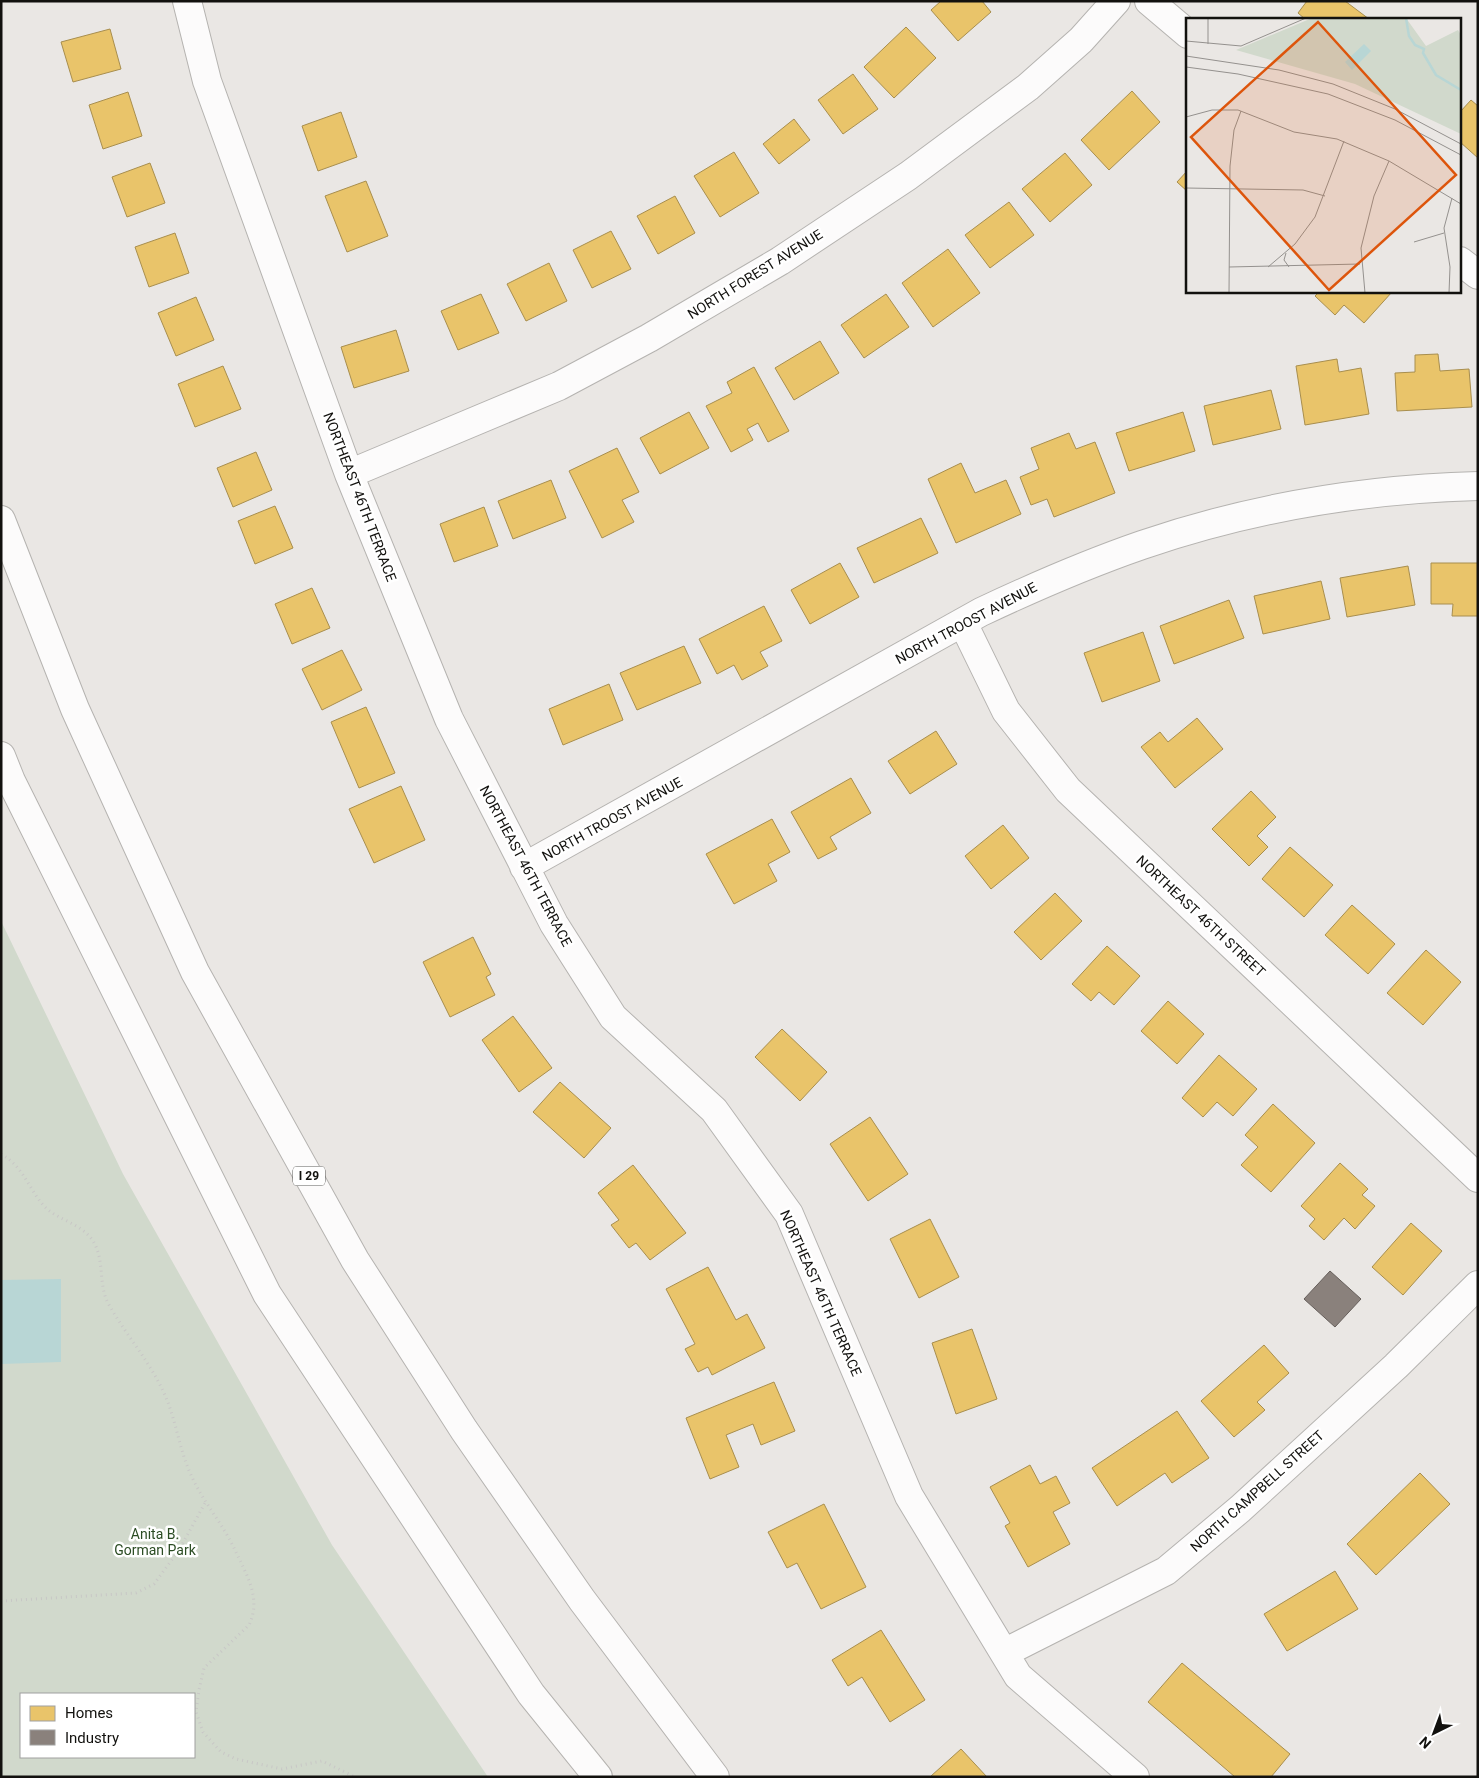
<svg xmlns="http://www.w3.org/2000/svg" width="1479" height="1778" viewBox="0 0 1479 1778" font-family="Roboto,sans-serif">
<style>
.green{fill:#d1d9cc;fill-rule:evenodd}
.water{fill:#b8d6d5}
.homes{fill:#e9c46a;stroke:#a88e4e}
.industry{fill:#8a817c;stroke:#665f5b}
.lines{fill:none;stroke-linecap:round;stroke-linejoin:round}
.minor-casing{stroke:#b5b3b0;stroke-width:30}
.motorway-casing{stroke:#b5b3b0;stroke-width:30}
.path{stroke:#c8c7c6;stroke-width:3;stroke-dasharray:1 4;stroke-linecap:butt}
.minor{stroke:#fcfbfb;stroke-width:28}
.motorway{stroke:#fcfbfb;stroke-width:28}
.labels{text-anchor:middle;stroke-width:5;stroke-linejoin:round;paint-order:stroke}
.shield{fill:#fff;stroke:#595856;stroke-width:1}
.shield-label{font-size:12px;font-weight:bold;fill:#12110e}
.street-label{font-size:14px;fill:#12110e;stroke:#fff}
.park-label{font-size:14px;fill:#2b4c23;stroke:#fff}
.inset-river{fill:none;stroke:#b8d6d5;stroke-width:2.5}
.inset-road{fill:none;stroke:#94918e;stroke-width:1}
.view{fill:#dd550c;fill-opacity:0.15;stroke:#dd550c;stroke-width:2.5}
.inset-edge{fill:none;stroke:#12110e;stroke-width:2.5}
</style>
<rect width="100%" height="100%" fill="#eae7e4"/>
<path class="green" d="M1,921L123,1174L332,1545L488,1777H1ZM21,1694H194V1757H21Z"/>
<path class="water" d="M61,1279V1362L1,1364V1280Z"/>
<path class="homes" d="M941,1H982L991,12L958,41L931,10Z
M1307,1H1345L1369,19H1305L1298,13Z
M906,27L936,58L894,98L864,67Z
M110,29L121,69L73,82L61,42Z
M853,74L878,109L843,134L818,100Z
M1132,91L1160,122L1109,170L1081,140Z
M128,92L142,136L103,149L89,105Z
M1471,100L1478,106V158L1460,142V112Z
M341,112L357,157L318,171L302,126Z
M794,119L810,140L779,164L763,144Z
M734,152L759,193L720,217L694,176Z
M1065,153L1092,185L1050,222L1022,189Z
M150,163L165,203L127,217L112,177Z
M1188,170V192L1177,182Z
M366,181L388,236L347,252L325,196Z
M675,196L695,233L658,254L637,216Z
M1009,202L1034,235L990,268L965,235Z
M611,231L631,269L592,288L573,250Z
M175,233L189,273L149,287L135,247Z
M948,249L980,293L933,327L902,283Z
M549,263L567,301L526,321L507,284Z
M1320,291H1392V292L1364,323L1344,305L1335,315L1315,296Z
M481,294L499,333L458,350L441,311Z
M886,294L909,327L864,358L841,325Z
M196,297L214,340L176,356L158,313Z
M396,330L409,371L354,388L341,347Z
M820,341L839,373L794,400L775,368Z
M1438,354L1440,371L1469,369L1472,407L1397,411L1395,373L1415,372V355Z
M1337,359L1339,372L1361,368L1369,414L1305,425L1296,366Z
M223,366L241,409L195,427L178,384Z
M754,367L789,431L768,442L758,423L747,429L753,440L731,452L706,406L732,393L727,382Z
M1271,390L1281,429L1213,445L1204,406Z
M689,412L709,448L660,474L640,438Z
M1183,412L1195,451L1129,471L1116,433Z
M1069,433L1076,449L1095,442L1115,493L1054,517L1047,499L1031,505L1020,477L1039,469L1031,448Z
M617,448L639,492L622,500L634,522L602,538L569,471Z
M256,452L272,490L233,507L217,468Z
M961,463L975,493L1006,480L1021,514L956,543L928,479Z
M551,480L566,518L513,539L498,501Z
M275,506L293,548L255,564L238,521Z
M484,507L498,546L454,562L440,524Z
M921,518L938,553L874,583L857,548Z
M840,563L859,597L810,624L791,590Z
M1431,563H1478V616H1452L1453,604H1431Z
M1408,566L1415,605L1347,617L1340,578Z
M1321,581L1330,619L1263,634L1254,596Z
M312,588L330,628L292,644L275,604Z
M1229,600L1244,638L1174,664L1160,626Z
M764,606L782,641L760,652L768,666L742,680L734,665L717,674L699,639Z
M1143,632L1160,681L1102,702L1084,653Z
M684,646L701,683L637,710L620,673Z
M342,650L362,690L322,710L302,669Z
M609,684L623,720L563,745L549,709Z
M366,707L395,773L359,788L331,722Z
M1197,718L1223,749L1175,788L1141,747L1160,732L1168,742Z
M936,731L957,764L910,794L888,761Z
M851,778L871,813L830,837L837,849L818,859L791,812Z
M401,786L425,840L374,863L349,809Z
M1251,791L1276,817L1257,836L1268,847L1249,866L1212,829Z
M772,819L790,852L768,864L777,881L734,904L706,854Z
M1003,825L1029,858L991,889L965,856Z
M1290,847L1333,885L1304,917L1262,879Z
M1055,893L1082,921L1041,960L1014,932Z
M1352,905L1395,944L1368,974L1325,935Z
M473,937L491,974L486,977L495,995L450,1017L423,962Z
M1107,946L1140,976L1114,1005L1099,992L1091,1001L1072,984Z
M1426,950L1461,982L1423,1025L1387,993Z
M1168,1001L1204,1034L1177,1064L1141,1031Z
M513,1016L552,1068L519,1092L482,1040Z
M782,1029L827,1072L800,1101L755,1057Z
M1219,1055L1257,1089L1233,1116L1217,1102L1203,1117L1182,1098Z
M560,1082L611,1128L584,1158L533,1112Z
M1273,1104L1315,1143L1271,1192L1241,1165L1258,1147L1245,1135Z
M870,1117L908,1174L868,1201L830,1144Z
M1340,1163L1368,1189L1362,1195L1375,1206L1355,1229L1344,1218L1324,1240L1309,1226L1315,1219L1301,1206Z
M633,1165L686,1233L650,1260L636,1243L629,1248L611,1225L619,1220L598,1193Z
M930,1219L959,1277L919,1298L890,1239Z
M1411,1223L1442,1251L1403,1295L1372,1267Z
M708,1267L736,1320L747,1314L765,1348L712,1375L708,1367L698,1372L685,1349L695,1344L666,1289Z
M972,1329L997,1399L956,1414L932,1343Z
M1264,1345L1289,1373L1257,1402L1265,1410L1234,1437L1201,1401Z
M774,1382L795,1431L761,1445L753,1424L726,1435L739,1467L710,1479L686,1418Z
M1177,1411L1209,1458L1172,1483L1165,1473L1117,1506L1092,1468Z
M1030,1465L1040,1484L1056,1476L1070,1503L1053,1512L1070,1544L1028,1567L1005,1526L1010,1523L990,1487Z
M1420,1473L1450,1504L1376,1575L1347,1544Z
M824,1504L866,1587L821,1609L797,1563L787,1568L768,1532Z
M1335,1571L1358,1609L1287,1651L1264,1614Z
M881,1630L925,1700L890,1722L862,1677L848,1686L832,1660Z
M1182,1663L1290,1754L1271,1777H1235L1148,1702Z
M961,1749L987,1777H932L931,1776Z"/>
<path class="industry" d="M1330,1271L1361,1299L1335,1327L1304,1299Z"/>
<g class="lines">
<defs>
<path id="minor" d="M187,1L207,81L349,474L449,719L554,924L613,1017L714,1110L789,1214L909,1496L1018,1676L1135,1777
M1149,1L1188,34
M1460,261L1478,275
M349,474L559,386L649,338L780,261L908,176L1028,87L1081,40L1116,1
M963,623L1006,711L1068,790L1478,1178
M524,867L981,612C1034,587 1087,564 1142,545C1250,508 1364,489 1478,486
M1004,1653L1166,1571L1240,1509L1396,1366L1478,1285"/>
<path id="motorway" d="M1,520L75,709L195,972L355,1260L464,1430L582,1600L715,1777
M1,756L11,781L267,1294L531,1694L598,1777"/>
</defs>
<use href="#minor" class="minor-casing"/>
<use href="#motorway" class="motorway-casing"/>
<path class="path" d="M1,1154C24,1167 28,1188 44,1206C57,1220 81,1223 93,1241C105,1260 98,1284 108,1303C125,1334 149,1360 164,1393C176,1419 179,1449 191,1475C203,1502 223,1524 235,1550C246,1574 262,1598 249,1625L204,1668L199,1690L196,1712L203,1732L221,1752L236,1759L282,1769L322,1761L355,1777
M1,1601L136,1593L154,1584L179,1550L205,1503"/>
<use href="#minor" class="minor"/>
<use href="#motorway" class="motorway"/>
</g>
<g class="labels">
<rect class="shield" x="293" y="1166.5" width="32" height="19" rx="4"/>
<g class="shield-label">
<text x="309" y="1180">I 29</text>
</g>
<g class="street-label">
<text transform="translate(755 274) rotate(-32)" y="5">NORTH FOREST AVENUE</text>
<text transform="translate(360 497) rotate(69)" y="5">NORTHEAST 46TH TERRACE</text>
<text transform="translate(966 623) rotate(-28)" y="5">NORTH TROOST AVENUE</text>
<text transform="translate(612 819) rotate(-29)" y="5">NORTH TROOST AVENUE</text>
<text transform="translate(526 866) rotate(62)" y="5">NORTHEAST 46TH TERRACE</text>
<text transform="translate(1201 916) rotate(43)" y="5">NORTHEAST 46TH STREET</text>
<text transform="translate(821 1293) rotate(66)" y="5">NORTHEAST 46TH TERRACE</text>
<text transform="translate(1257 1491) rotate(-42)" y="5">NORTH CAMPBELL STREET</text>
</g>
<g class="park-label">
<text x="155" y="1539">Anita B.<tspan x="155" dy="16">Gorman Park</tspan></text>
</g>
</g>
<g transform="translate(1186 18)">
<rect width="275" height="275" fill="#eae7e4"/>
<path d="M126,0H220L240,28L272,12L275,17V116L169,66L50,32Z" fill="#d1d9cc"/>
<path d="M178,26L185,33L166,52L159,44Z" fill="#b8d6d5"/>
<path class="inset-river" d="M220,0L223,18L229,27L238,31L237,35L250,57L275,72"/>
<path class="inset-road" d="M0,23L55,28L120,0M22,26V0M0,38L93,52L147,66L209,91L275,126M0,49L52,56L142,76L209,102L275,137M0,99L26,92H52L108,114L151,121L203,143L275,186M0,170L117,172L139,178M228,224L258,215M100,235L98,242L103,249M43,249L174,246M82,249L109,226L129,199L158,123M43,275L44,148L48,112L55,93M179,275L175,230L188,178L203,143M263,275L264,249L258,210L266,180"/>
<path class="view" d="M132,4L270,157L143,272L5,119Z"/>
<rect width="275" height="275" class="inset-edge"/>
</g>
<rect width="1479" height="1778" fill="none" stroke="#12110e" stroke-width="5"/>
<rect x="20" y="1693" width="175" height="65" fill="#ffffff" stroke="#a0a09f"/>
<rect x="30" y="1706" width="25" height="15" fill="#e9c46a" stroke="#a0a09f"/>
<text x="65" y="1718" font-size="15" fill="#12110e">Homes</text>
<rect x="30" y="1730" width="25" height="15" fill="#8a817c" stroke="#a0a09f"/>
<text x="65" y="1743" font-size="15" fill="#12110e">Industry</text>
<g transform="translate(1434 1733) rotate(222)" stroke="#ffffff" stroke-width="4" paint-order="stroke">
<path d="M0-4L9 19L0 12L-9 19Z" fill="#12110e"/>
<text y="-8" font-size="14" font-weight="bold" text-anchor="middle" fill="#12110e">N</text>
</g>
</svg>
